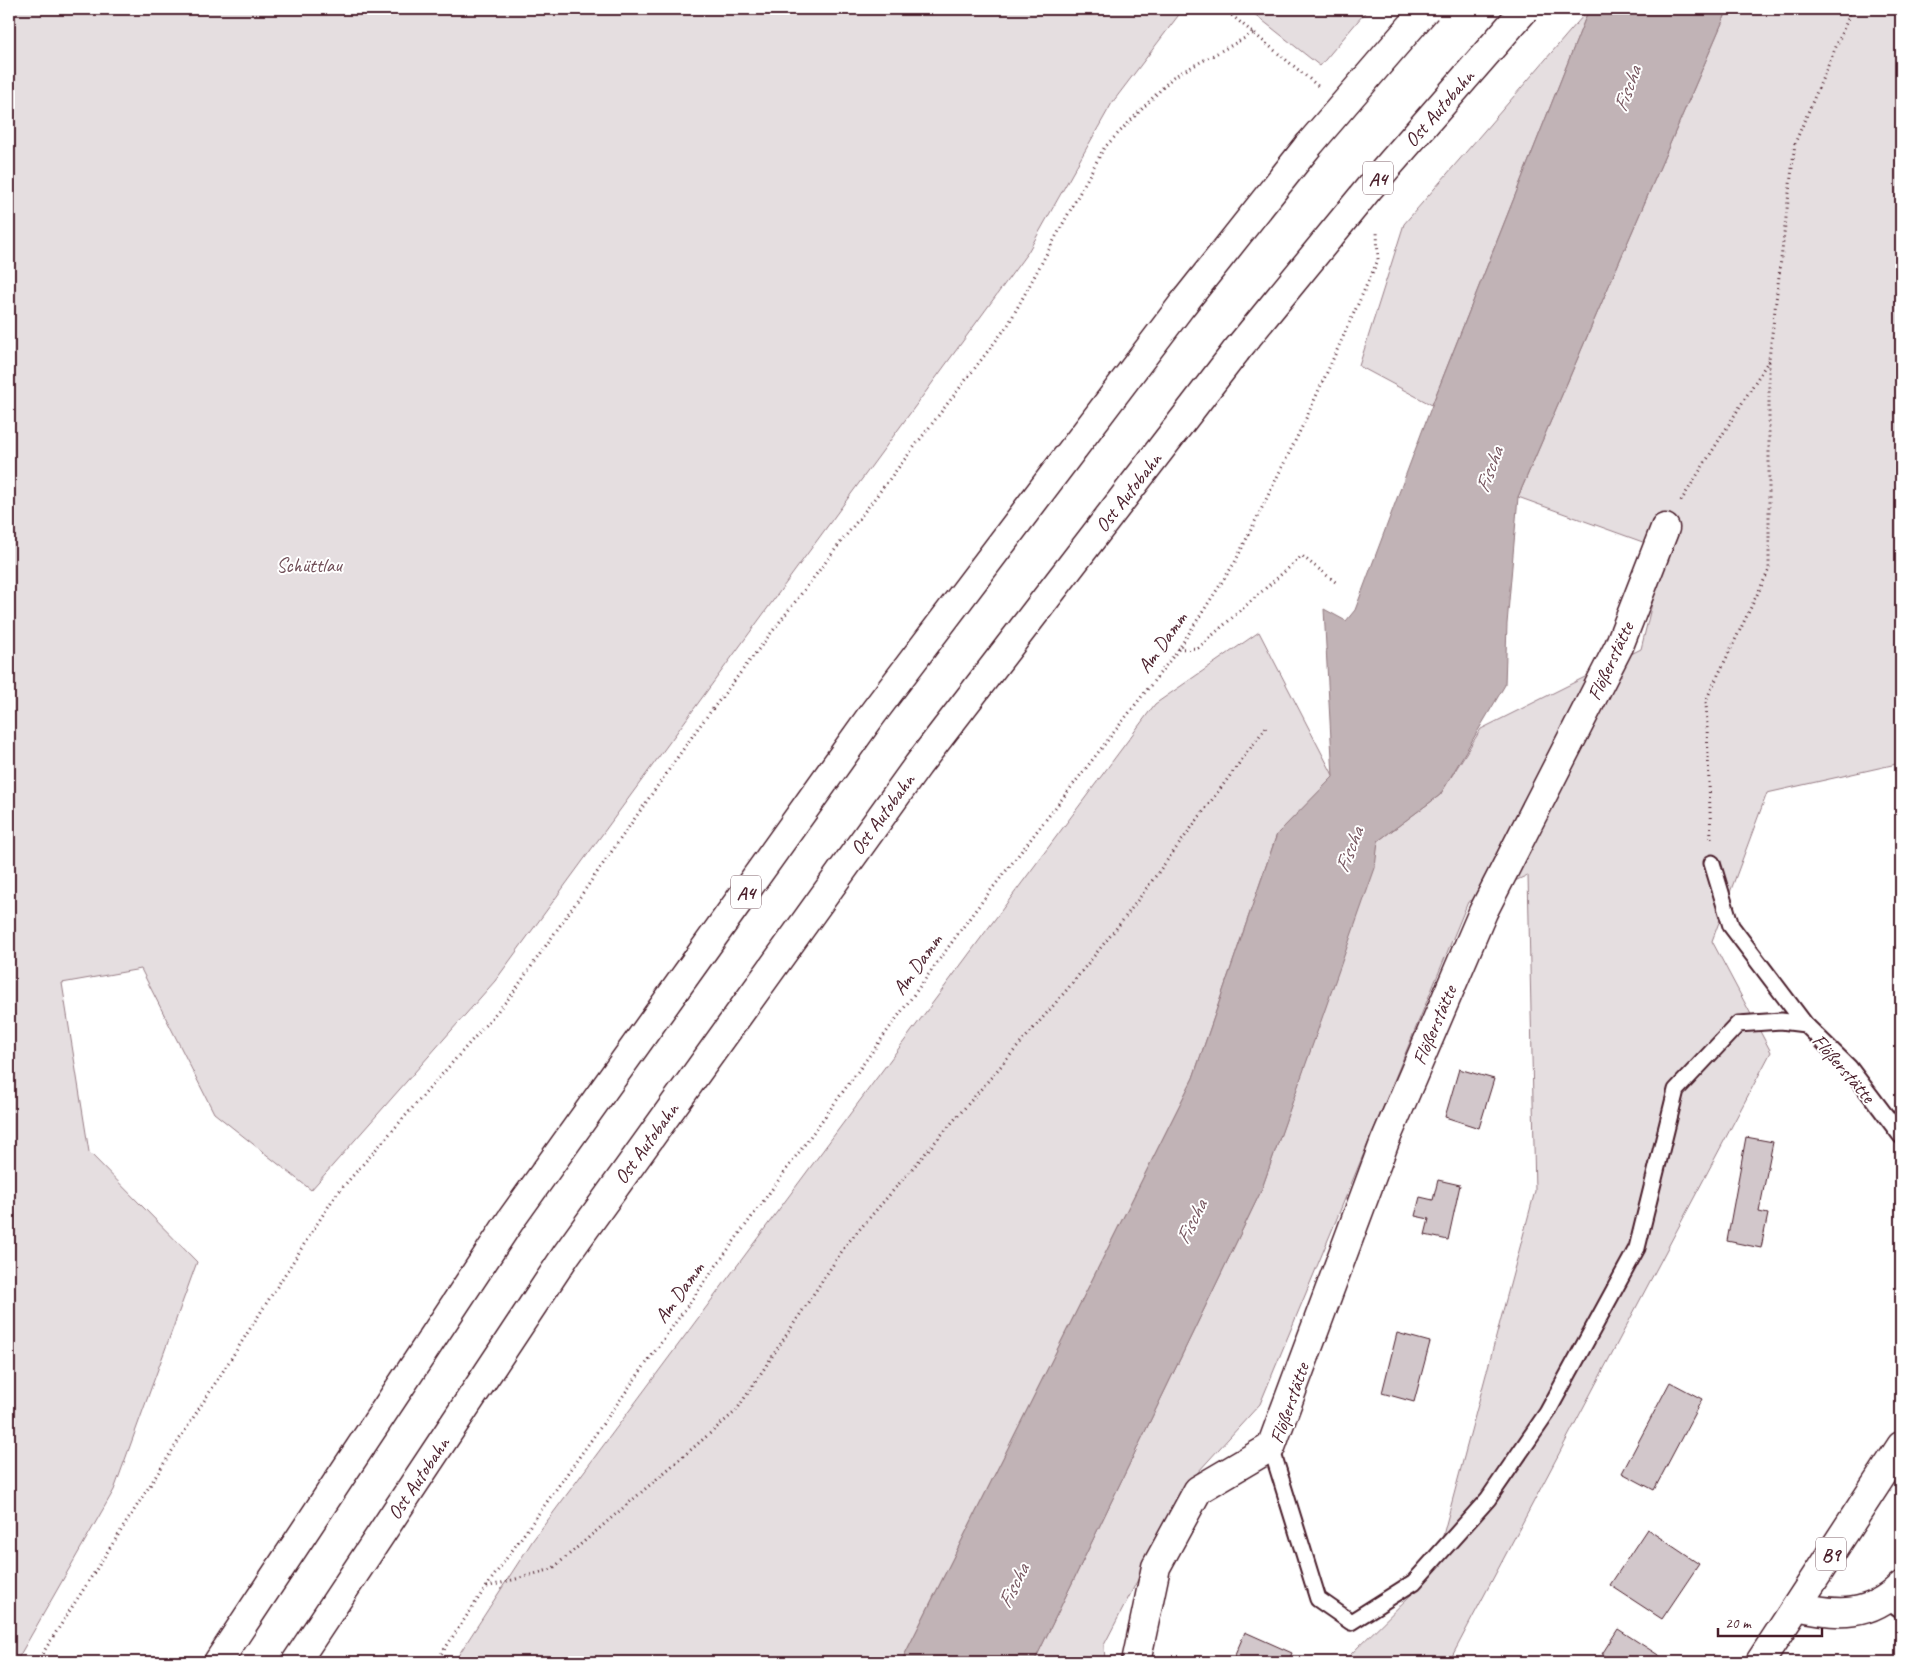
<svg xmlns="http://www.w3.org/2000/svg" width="1910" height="1671" viewBox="0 0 1910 1671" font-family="Caveat,sans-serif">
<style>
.green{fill:#e5dee0;stroke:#987e86}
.water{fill:#c1b3b6;stroke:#91787e}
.building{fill:#d2c7cb;stroke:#4a1f2b}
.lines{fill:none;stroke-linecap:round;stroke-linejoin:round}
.lane-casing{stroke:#4a1f2b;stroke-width:19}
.street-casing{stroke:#4a1f2b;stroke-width:31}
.primary-casing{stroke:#4a1f2b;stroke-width:31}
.highway-casing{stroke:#4a1f2b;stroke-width:31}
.path{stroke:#4a1f2b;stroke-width:3;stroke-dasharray:1 4;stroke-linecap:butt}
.lane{stroke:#fff;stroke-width:15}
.street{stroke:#fff;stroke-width:28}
.primary{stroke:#fff;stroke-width:28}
.highway{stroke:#fff;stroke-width:28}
.highway-bridge-casing{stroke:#4a1f2b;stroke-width:31;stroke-linecap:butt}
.highway-bridge{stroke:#fff;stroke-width:28}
.labels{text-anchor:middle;stroke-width:4;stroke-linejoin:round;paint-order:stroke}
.shield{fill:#fff;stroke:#80626b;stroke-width:1}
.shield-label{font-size:19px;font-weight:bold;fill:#4a1f2b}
.street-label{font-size:20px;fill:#4a1f2b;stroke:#fff}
.park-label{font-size:20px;fill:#714f58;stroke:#fff}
.water-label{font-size:21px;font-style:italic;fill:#74535c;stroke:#fff}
</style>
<rect width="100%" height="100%" fill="#fff"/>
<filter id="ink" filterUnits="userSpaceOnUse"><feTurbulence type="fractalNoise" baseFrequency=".02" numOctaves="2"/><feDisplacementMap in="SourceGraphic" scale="10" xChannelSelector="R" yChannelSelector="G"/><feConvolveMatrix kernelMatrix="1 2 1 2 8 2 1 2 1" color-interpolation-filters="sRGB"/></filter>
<g filter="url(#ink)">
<path class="green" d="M9,9H1196L1181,12L1112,103L1028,252L495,981L311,1190L214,1113L141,969L62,983L89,1152L197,1262L114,1490L16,1662H9Z
M1248,9H1368L1320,66Z
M1589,9L1432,405L1359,366L1404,224Z
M1728,9H1901V763L1767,793L1712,941L1771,1052L1449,1662H1343L1433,1573L1535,1191L1528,875L1468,902L1260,1404L1188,1483L1104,1645L1105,1662H1034L1261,1191L1374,868L1378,841L1440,795L1481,729L1641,649L1665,550L1518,497Z
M1259,632L1334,777L1277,834L1193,1078L901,1662H454L533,1540L1155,704Z"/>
<path class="water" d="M1589,9H1728L1518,497L1507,624L1505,685L1440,795L1378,841L1375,868L1261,1191L1034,1662H901L1193,1078L1277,834L1333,777L1324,609L1346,621L1355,610L1432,405Z"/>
<path class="building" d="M1459,1069L1494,1079L1479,1128L1445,1117Z
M1746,1137L1773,1142L1759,1212L1768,1214L1761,1248L1727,1241Z
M1438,1180L1460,1185L1448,1240L1425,1235L1429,1219L1415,1216L1420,1197L1433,1200Z
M1397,1333L1430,1342L1414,1402L1382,1393Z
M1670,1382L1702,1399L1654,1490L1622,1473Z
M1647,1529L1699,1564L1662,1619L1610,1585Z
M1618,1629L1669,1662H1615L1602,1654Z
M1245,1632L1292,1653L1288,1662H1232Z"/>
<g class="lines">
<defs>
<path id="lane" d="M1712,863L1731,926L1805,1024L1849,1067L1901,1136
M1271,1447L1318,1599L1351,1622L1414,1582L1488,1499L1547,1413L1637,1248L1676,1090L1738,1024L1781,1021L1805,1024
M1887,1600L1901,1610"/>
<path id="street" d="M1797,1606C1838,1616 1870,1617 1901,1586
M1136,1662L1156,1567L1198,1490L1271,1447L1385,1141L1483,912L1619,646L1665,528"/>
<path id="primary" d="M1760,1662L1901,1446"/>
<path id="highway" d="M218,1662L510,1221L871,716L1182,305L1308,146
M296,1662L566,1255L918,765L1236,351"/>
</defs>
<use href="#lane" class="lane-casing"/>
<use href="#street" class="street-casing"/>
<use href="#primary" class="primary-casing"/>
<use href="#highway" class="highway-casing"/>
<path class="path" d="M1224,9L1318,86
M1681,501L1769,360
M1178,649L1198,648L1302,556L1338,584
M1711,838L1706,700L1769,570V359L1795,143L1852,9
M487,1587L552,1569L736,1411L846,1245L1065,992L1123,920L1266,727
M37,1662L335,1196L510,997L698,728L1008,325L1104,148L1173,77L1254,33
M436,1662L486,1587L716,1266L974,912L1178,650L1235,562L1303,425L1378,260L1377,231"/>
<use href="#lane" class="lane"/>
<use href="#street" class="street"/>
<use href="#primary" class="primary"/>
<use href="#highway" class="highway"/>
<defs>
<path id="highway-bridge" d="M1308,146L1426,9
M1236,351L1370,187L1525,9"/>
</defs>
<use href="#highway-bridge" class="highway-bridge-casing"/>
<use href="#highway-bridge" class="highway-bridge"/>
</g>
</g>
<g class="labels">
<g class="shield">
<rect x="1363" y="161.5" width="30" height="33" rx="4"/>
<rect x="731" y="875.5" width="30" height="33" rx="4"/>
<rect x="1816" y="1537.5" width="30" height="33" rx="4"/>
</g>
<g class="shield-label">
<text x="1378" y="185">A4</text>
<text x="746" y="899">A4</text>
<text x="1831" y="1561">B9</text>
</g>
<g class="street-label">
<text transform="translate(1439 108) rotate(-49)" y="7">Ost Autobahn</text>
<text transform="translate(1128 492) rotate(-52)" y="7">Ost Autobahn</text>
<text transform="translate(1162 642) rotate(-54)" y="7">Am Damm</text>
<text transform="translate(1610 661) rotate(-65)" y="7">Flößerstätte</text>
<text transform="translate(882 814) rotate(-54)" y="7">Ost Autobahn</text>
<text transform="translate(917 964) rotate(-54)" y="7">Am Damm</text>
<text transform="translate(1434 1025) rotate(-67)" y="7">Flößerstätte</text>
<text transform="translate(1844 1068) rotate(49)" y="7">Flößerstätte</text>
<text transform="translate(646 1143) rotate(-54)" y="7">Ost Autobahn</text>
<text transform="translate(679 1292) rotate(-54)" y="7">Am Damm</text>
<text transform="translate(1289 1403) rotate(-71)" y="7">Flößerstätte</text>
<text transform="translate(418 1478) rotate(-56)" y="7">Ost Autobahn</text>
</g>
<g class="park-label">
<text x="309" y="572">Schüttlau</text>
</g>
<g class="water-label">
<text transform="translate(1627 89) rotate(-70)" y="7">Fischa</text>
<text transform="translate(1489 470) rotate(-70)" y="7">Fischa</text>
<text transform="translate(1349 850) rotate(-69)" y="7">Fischa</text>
<text transform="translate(1191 1222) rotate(-64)" y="7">Fischa</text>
<text transform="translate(1013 1586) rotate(-64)" y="7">Fischa</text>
</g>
</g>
<rect width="1910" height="1671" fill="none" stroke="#fff" stroke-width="30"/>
<rect x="15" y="15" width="1880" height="1641" fill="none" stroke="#4a1f2b" stroke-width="2" filter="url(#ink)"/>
<path d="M1718 1628v8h104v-8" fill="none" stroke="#4a1f2b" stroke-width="2.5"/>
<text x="1725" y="1628" font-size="15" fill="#4a1f2b" stroke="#ffffff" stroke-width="4" paint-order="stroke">20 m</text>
</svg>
